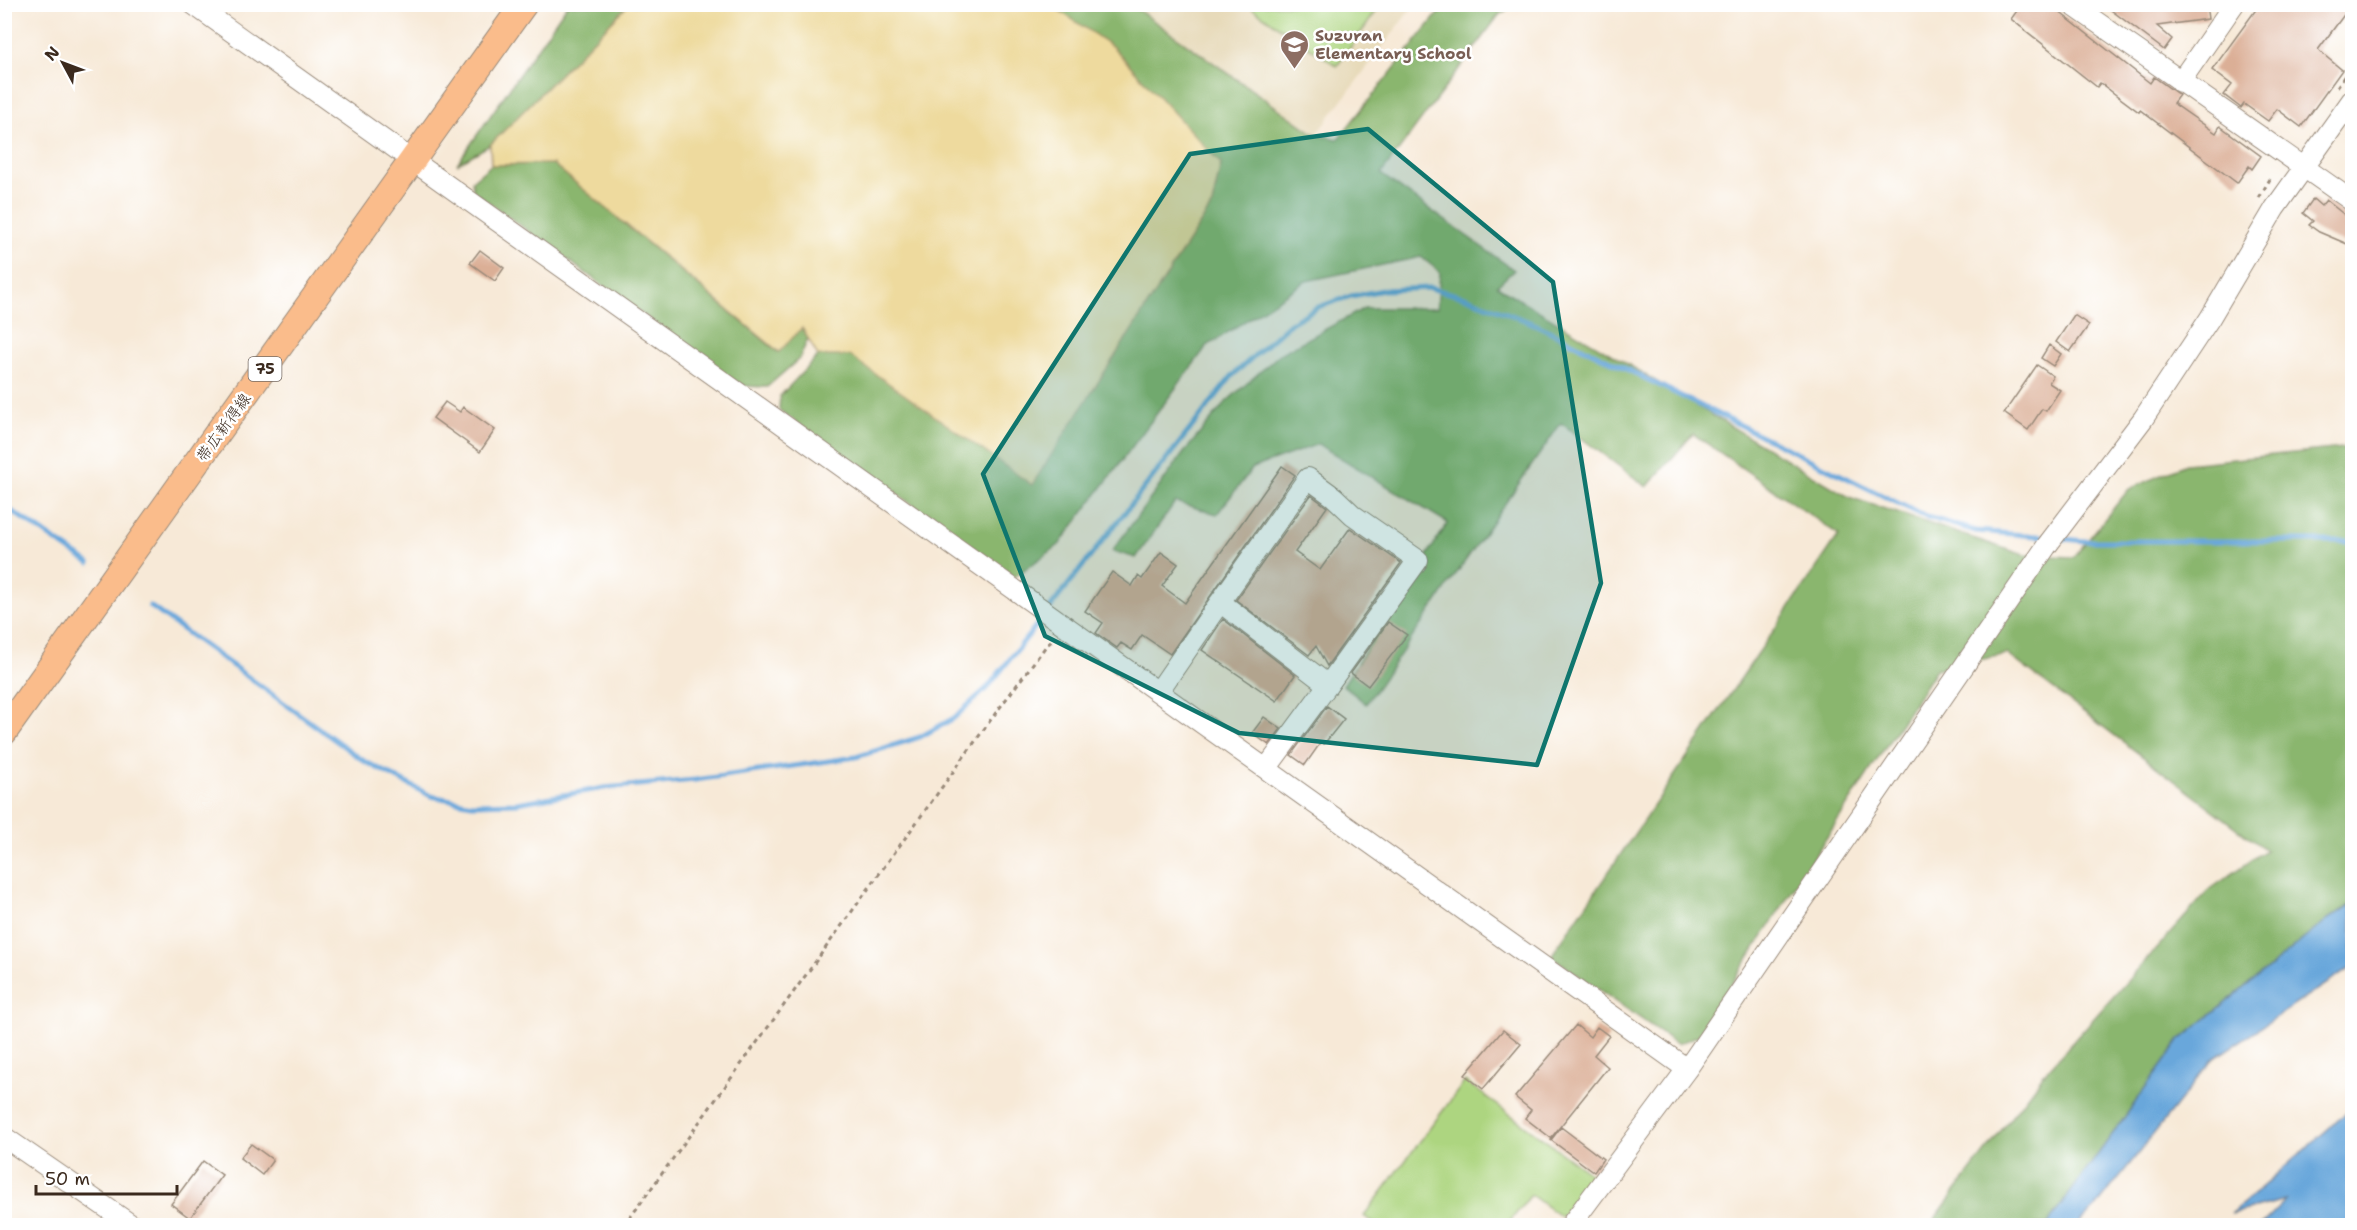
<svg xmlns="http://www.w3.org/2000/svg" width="2357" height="1230" viewBox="0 0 2357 1230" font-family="'Shantell Sans','Klee One',sans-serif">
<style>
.built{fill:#e7daba}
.green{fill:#add580;stroke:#74804f;stroke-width:1.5}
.forest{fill:#8ab66e;stroke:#627046;stroke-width:1.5}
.sand{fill:#eeda9e;stroke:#94825e;stroke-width:1.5}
.water{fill:#69a7db;stroke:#52687c;stroke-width:1.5}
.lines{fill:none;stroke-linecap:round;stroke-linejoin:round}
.stream{stroke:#69a7db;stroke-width:5}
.building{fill:#dbaf96}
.minor-casing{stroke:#998a7a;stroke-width:22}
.major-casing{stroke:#998a7a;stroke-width:28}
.path{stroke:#998a7a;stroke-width:3;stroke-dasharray:4.5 4.5;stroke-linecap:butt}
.minor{stroke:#fff;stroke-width:20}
.major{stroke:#fabc8b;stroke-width:26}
.marked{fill:#0f766e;fill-opacity:0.2;stroke:#0f766e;stroke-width:4.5;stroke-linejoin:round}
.labels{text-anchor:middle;stroke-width:5;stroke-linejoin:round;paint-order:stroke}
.shield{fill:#fff;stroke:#766a62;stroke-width:1.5}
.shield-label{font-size:15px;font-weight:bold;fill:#3b2a1e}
.education-label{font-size:16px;font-weight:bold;fill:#785e54;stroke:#fff;text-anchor:start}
.street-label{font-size:16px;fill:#3b2a1e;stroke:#fff}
</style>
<rect width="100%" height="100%" fill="#fff"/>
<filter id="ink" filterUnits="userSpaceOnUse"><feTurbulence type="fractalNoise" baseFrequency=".0167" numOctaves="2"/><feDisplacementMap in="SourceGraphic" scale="12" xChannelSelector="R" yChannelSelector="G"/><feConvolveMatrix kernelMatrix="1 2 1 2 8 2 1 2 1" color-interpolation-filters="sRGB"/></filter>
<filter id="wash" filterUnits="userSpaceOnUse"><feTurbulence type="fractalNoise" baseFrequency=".008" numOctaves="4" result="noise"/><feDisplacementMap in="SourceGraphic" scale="24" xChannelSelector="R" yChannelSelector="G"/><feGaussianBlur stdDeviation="1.35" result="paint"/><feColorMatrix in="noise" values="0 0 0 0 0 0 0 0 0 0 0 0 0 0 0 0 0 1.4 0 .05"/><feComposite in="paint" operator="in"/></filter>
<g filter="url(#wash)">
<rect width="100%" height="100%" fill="#f7e9d7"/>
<path class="built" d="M1131,5H1414L1316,135Z"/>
<path class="green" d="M1247,5H1381L1337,66Z
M1465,1081L1592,1175L1561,1217L1531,1195L1507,1225H1376L1364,1216Z"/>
<path class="forest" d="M567,5H628L490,145L457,164Z
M1051,5H1131L1316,135L1338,139L1445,5H1514L1499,15L1381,174L1514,270L1497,286L1849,497L2024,555L2074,557L2129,489L2186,464L2352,447V904L2328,919L2047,1225H1930L2043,1075L2209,890L2266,850L2007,654L1936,669L1698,1036L1677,1044L1551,956L1839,535L1693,434L1647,487L1561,423L1366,704L1343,685L1448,523L1318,444L1253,468L1217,514L1175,502L1136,558L1112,551L1186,450L1226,402L1281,353L1365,308H1437L1440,272L1421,257L1306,281L1207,346L1059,545L1014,577L779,410L780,396L818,356L850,355L1032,484L1212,205L1221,165L1113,47Z
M553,164L778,352L802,328L808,338L800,358L767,387L741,386L473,191L472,181L491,165Z"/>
<path class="sand" d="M1051,5L1113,47L1221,164L1212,205L1032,485L850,356H818L802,328L779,352L553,164L491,165L490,145L628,5Z"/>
<path class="water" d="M2352,904V967L2213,1059L2095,1208L2077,1225H2047L2180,1040L2328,919Z
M2352,1108V1225H2261L2286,1200L2231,1214Z"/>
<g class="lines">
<path class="stream" d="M4,506L89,563
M2057,538L2084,541H2352
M150,606L364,761L431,796L472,804L517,803L604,788L695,780L856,757L920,737L954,718L988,687L1232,376L1289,324L1318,307L1351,296L1384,290L1430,288L1468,298L1537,325L1924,516L1976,531L2048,537"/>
</g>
<g id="blocks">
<path class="building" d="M2022,4H2049L2150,83L2154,77L2179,95L2173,103L2216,133L2220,126L2261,156L2252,169L2249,166L2237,183L2140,110L2139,112L2100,83L2097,87L2011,19Z
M2103,4H2206L2208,19L2157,26L2172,39L2164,50Z
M2260,4H2352L2318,50L2342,70L2301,127L2277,109L2268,121L2244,104L2241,108L2224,95L2232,85L2212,70Z
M2313,199L2321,206L2326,200L2352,221V246L2319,232L2309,225L2313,221L2303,213Z
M480,250L504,268L495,281L470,263Z
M2074,315L2089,325L2070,352L2056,342Z
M2049,345L2061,354L2053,366L2041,358Z
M2037,365L2053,376L2049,383L2060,390L2046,411L2042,409L2028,430L2004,413Z
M445,402L460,412L463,407L495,430L480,452L433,418Z
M1282,466L1295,475L1170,654L1142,635L1132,650L1121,643L1117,648L1096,633L1103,623L1085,611L1112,572L1132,586L1138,576L1142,579L1161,552L1178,564L1162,586L1185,603Z
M1311,495L1327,507L1295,552L1320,570L1350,528L1401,563L1327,666L1316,646L1309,655L1236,600Z
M1223,619L1295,675L1277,701L1202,650Z
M1388,622L1407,635L1368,686L1351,673Z
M1327,706L1344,719L1324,744L1321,742L1305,765L1291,755Z
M1264,717L1281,729L1269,745L1252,733Z
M1576,1025L1590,1037L1597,1027L1609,1036L1594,1055L1608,1067L1551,1138L1525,1118L1531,1110L1515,1097Z
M1503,1030L1521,1044L1483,1089L1465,1075Z
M1561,1127L1603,1159L1594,1172L1551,1140Z
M251,1144L273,1160L262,1175L240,1158Z
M203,1161L222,1175L190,1218L171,1204Z"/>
</g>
</g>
<g filter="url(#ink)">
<use href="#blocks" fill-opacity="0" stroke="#998a7a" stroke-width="1.5"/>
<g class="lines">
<defs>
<path id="minor" d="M193,4L1687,1069
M2071,4L2352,201
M2180,82L2234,4
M1220,602L1308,478L1334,497L1353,515L1418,560L1328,685
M1158,692L1220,602L1328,685L1266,769
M4,1137L133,1226
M1570,1226L1687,1069L2048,544L2143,419L2210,318L2275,208L2352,100"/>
<path id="major" d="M4,732L524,4"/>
</defs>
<use href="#minor" class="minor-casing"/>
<use href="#major" class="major-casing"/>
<path class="path" d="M2337,87L2352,65
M2259,198L2270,179
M624,1226L995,714L1046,646L1054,639"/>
<use href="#minor" class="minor"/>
<use href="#major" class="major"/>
</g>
</g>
<path class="marked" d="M1368,129L1553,282L1601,583L1537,765L1239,733L1045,636L983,474L1190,154Z"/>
<defs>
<symbol id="school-pin" viewBox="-11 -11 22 30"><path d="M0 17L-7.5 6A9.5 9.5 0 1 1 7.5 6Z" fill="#8d6e63" stroke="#fff"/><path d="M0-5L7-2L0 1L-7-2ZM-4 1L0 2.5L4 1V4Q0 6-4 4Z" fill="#fff"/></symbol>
</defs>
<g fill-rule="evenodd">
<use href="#school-pin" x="1278" y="28" width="33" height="45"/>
</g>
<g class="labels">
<rect class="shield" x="248.5" y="357" width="33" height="24" rx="4.5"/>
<g class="shield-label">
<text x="265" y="374">75</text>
</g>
<g class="education-label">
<text x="1315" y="41">Suzuran<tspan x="1315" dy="18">Elementary School</tspan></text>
</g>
<g class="street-label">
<text transform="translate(223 427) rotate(-54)" y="6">帯広新得線</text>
</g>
</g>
<rect width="2357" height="1230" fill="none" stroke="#fff" stroke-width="24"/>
<g transform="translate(63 63) rotate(311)" stroke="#ffffff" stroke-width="4.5" paint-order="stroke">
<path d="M0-4.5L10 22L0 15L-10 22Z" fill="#3b2a1e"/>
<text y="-9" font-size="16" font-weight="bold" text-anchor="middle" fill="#3b2a1e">N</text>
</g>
<path d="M36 1185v9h141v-9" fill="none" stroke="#3b2a1e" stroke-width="3"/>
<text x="45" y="1185" font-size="18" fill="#3b2a1e" stroke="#ffffff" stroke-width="4.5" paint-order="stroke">50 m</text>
</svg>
